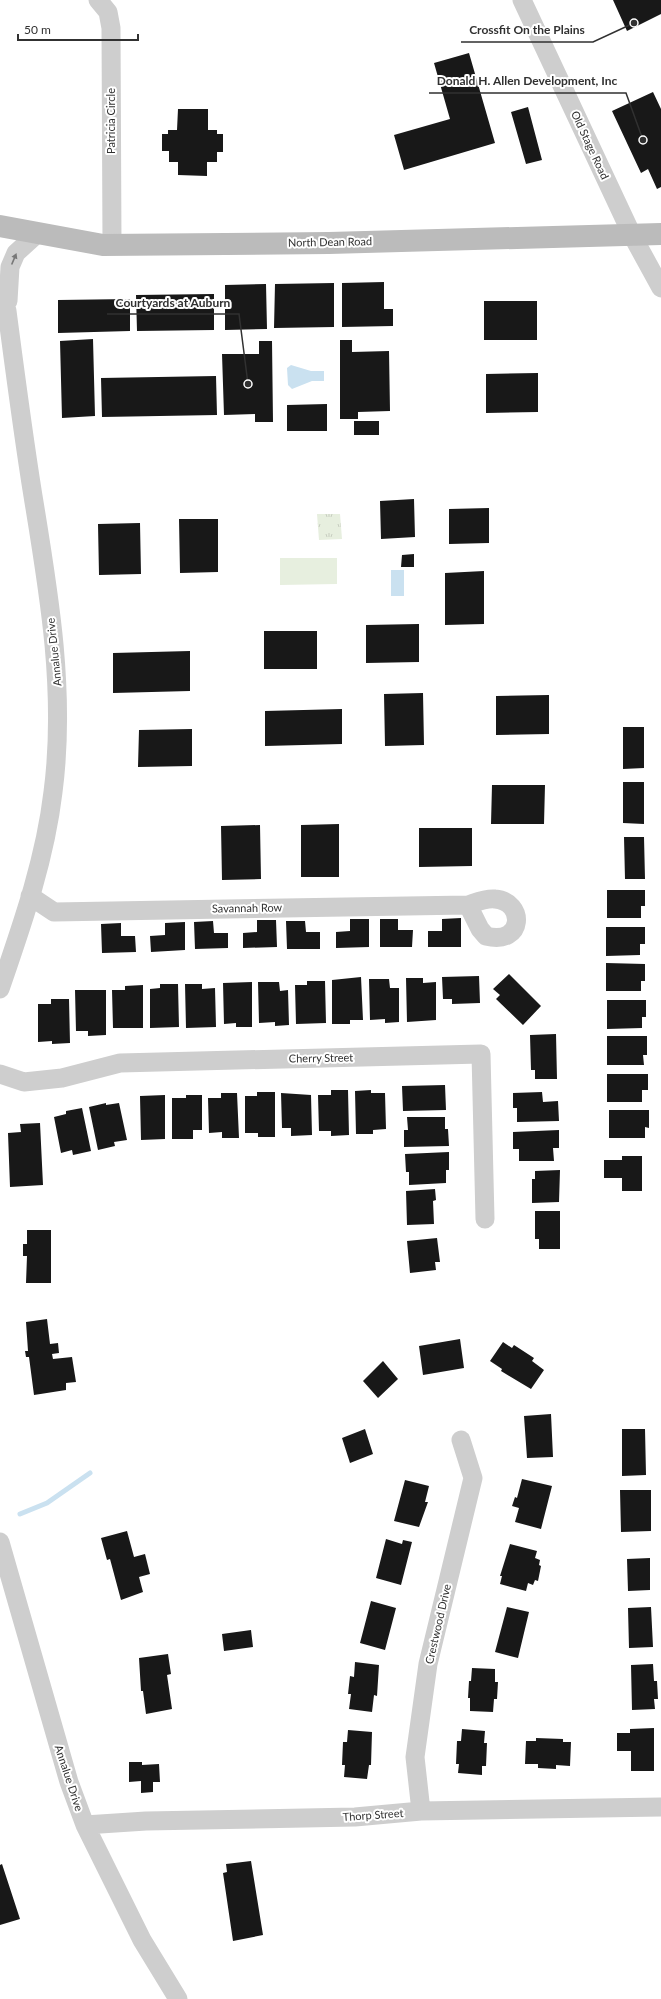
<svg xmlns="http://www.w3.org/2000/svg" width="661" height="1999" viewBox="0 0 661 1999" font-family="Lato,sans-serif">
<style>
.grass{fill:#e7efdf}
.park{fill:url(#park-tufts)}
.water{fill:#cae1f0}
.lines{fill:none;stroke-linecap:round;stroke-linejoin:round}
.stream{stroke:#cae1f0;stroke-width:5}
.building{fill:#181818}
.street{stroke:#cecece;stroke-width:19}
.secondary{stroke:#bbb;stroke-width:22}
.oneway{fill:#787878}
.labels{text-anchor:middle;stroke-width:4;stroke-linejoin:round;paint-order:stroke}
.street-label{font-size:11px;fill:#313131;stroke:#fff}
.leader{fill:none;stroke:#313131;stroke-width:1.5}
.callout-dot{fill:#313131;stroke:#fff;stroke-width:1.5}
.callout-label{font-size:12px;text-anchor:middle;font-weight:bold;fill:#313131;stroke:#fff;stroke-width:4;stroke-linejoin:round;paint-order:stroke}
</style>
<defs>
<pattern id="park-tufts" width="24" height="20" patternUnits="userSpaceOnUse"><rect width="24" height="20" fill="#e7efdf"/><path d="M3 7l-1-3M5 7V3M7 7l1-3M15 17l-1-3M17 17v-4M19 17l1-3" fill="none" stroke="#c7cdc0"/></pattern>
</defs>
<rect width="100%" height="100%" fill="#fff"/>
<path class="grass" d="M280,558H337V584L280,585Z"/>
<path class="park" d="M317,514H340L342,539L319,540Z"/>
<path class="water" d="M291,365L311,371H324V381H312L292,389L288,385L287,368Z
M391,570H404V596H391Z"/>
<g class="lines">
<path class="stream" d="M20,1514L47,1503L90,1473"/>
</g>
<path class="building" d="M613,0H661V14L627,31Z
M469,53L495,143L404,170L394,135L450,119L434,63Z
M653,92L661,109V187L657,189L648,169L641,173L612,111Z
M528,107L542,160L526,164L511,112Z
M178,109H208V130H217V134H223V152H217V162H207V176L178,175V162H169V151H162V134H168V130H177Z
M384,282V309H393V326L342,327V283Z
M334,283V327L274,328L275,284Z
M266,284L267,329L225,330V285Z
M214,294V330L137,331L136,295Z
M130,299V331L58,333V300Z
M484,301H537V340H484Z
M93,339L95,416L62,418L60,341Z
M340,340H352V352L389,351L390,411L358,412V419H340Z
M259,341H272L273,422H255V414L224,415L222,354H259Z
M538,373V412L486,413V374Z
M216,376L217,415L102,417L101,378Z
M327,404V431H287V405Z
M354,421H379V435H354Z
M414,499L415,537L381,539L380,501Z
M489,508V543L449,544V509Z
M179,519H218V572L180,573Z
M140,523L141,574L99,575L98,524Z
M414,554V567H401L402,555Z
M484,571V624L445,625V573Z
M419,624V662L366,663V625Z
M264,631H317V669H264Z
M190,651V691L113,693V653Z
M423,693L424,745L385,746L384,694Z
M549,695V734L496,735V696Z
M342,709V744L265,746V711Z
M623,727H644V768L623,769Z
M192,729V766L138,767L139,730Z
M623,782H644V824L623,823Z
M492,785H545L544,824H491Z
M339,824V877H301V825Z
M260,825L261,879L222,880L221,826Z
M419,828H472V866L419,867Z
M624,837H644L645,879H625Z
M607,890H645V906H641V918H607Z
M461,918V947H428V931H442V919Z
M350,919H369V947L336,948V932L350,931Z
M380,919H398V930H413L412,947H380Z
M257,920H276L277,947L243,948V933L257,932Z
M213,921L214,933H228V948L195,949L194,922Z
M286,921H305L306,932H320V949H287Z
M185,922V950L151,952L150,936L165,935V923Z
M121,923V936H135L136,952L102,953L101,924Z
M606,927H645V944H640V955L606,956Z
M606,963L645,964V981H641V991H606Z
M509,974L541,1006L523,1025L496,999L500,995L493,989Z
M479,976L480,1003L452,1004V999H443L442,977Z
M361,977L363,1020H350V1024H332V980Z
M406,978H423V983L436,982V1020L407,1022Z
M369,979H389L390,988H399V1022L385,1023V1019L370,1020Z
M307,981H325L326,1023L296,1024L295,985H307Z
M252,982V1027H236V1023L224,1024L223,983Z
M258,982H279L280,991L288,990L289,1025L275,1026V1022L259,1023Z
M160,984H178L179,1027L150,1028V989L160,988Z
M185,984H202V989L215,988L216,1027L186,1028Z
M143,985V1028H113L112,990H125V986Z
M75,990H106V1035L88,1036V1031H76Z
M51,999H69L70,1043L52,1044V1041L38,1042V1004H51Z
M607,1000H646V1017H642V1028L607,1029Z
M556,1034L557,1079H535V1070H531L530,1035Z
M607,1036H647V1055H643L644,1065H607Z
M607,1074H648V1090H642V1102H607Z
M445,1085L446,1110L403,1111L402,1086Z
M331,1090H348L349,1135L331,1136V1131H319L318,1095H331Z
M371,1090V1093H385L386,1129L373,1130V1134H356L355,1091Z
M257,1092H275V1137H258V1133H245V1096H257Z
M542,1092L543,1102L558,1101L559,1121L517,1122V1108H513V1093Z
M221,1093H237L239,1138H222V1132L209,1133L208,1098H221Z
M281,1093L311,1095L312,1135L291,1136V1128H282Z
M165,1095V1139L141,1140L140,1096Z
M186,1095H202V1130H193V1139H172V1098H186Z
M106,1103V1105L119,1103L127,1140L114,1142L115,1146L98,1150L89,1107Z
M82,1108L91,1151L73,1155L72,1150L61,1153L54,1117L66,1114V1111Z
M609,1110H649V1128L645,1127V1138H609Z
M407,1117H445V1129H448L449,1146L404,1147V1130H408Z
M40,1123L43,1185L10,1187L8,1133L21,1132L20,1124Z
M559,1130V1148H553L554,1161H519V1149H513V1132Z
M449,1152V1170H446V1183L409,1185V1172H406L405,1154Z
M622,1156H642V1191H622V1178H604V1160H622Z
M560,1170L559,1202L532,1203V1179H535V1171Z
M435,1189L436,1200L433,1201L434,1224L407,1225L406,1191Z
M535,1211H560V1249H539V1239H535Z
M27,1230H51V1283H26L27,1256H23V1244H27Z
M437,1238L440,1262H435L436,1270L410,1273L407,1241Z
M47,1319L50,1344L58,1343L59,1353L52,1354L53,1359L72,1357L76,1382L66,1383V1390L34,1395L29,1357H26L25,1351H28L26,1322Z
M460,1339L464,1368L423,1375L419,1346Z
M503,1342L512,1348L514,1345L534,1358L532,1361L544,1370L531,1389L501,1371L502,1369L490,1361Z
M383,1361L398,1379L378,1398L363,1381Z
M551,1414L553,1457L527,1458L524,1416Z
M365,1429L373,1454L350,1463L342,1438Z
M622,1429H645L646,1475L622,1476Z
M522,1479L552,1486L541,1529L515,1522L519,1508L512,1506L515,1497L517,1498Z
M405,1480L429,1486L425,1502H428L419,1527L394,1521Z
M620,1490H651V1531L621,1532Z
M127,1531L134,1557L145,1554L150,1574L139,1577L143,1592L121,1600L110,1559L107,1560L101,1538Z
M386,1539L402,1544L403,1540L412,1542L401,1585L376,1578Z
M510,1544L537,1551L535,1558L540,1560L539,1565L541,1566L538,1581L535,1580L533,1585L528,1583L526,1591L500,1584L502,1576H500Z
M650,1558V1590L628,1591L627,1559Z
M371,1601L396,1608L385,1650L360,1643Z
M507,1607L529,1612L518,1658L495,1652Z
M651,1607L653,1647L629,1648L628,1608Z
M251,1630L253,1647L224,1651L222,1634Z
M168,1654L171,1674L167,1675L172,1709L146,1714L143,1691H141L139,1658Z
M355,1662L379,1665L377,1696L374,1695L372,1712L349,1709L351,1694H348L350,1676L354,1677Z
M653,1664L654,1681H657L658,1699H654L655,1709L632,1710L631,1665Z
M472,1668L495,1669V1682H498L497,1699H494L493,1712L470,1711V1698H468L469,1681H471Z
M654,1728V1771H631V1751H617V1733H630V1729Z
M462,1729L485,1731L484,1743H487L486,1766H482V1775L458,1773L459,1764H456L457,1741H461Z
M348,1730L372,1732L371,1765H369L367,1779L344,1777L345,1765H342L343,1742H347Z
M536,1738L563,1739V1742H571L570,1766L556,1765V1769L538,1768V1764H525L526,1741H536Z
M129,1762H142V1765L159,1764L160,1782H153V1792L141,1793V1781L129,1782Z
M251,1861L263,1935L233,1941L223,1873L227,1872L226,1864Z
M2,1864L20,1919L0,1925V1865Z"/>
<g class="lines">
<path class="street" d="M98,0L108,12L111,28L112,245
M522,0L632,235L661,288
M0,285L7,311C15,372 23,434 33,496C49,593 66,693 53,792C45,860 22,925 0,989
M8,301L10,267L16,253L38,233
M30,896L54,912L468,905C477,902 486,898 495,899C525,901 525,946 486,936L480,929L468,905
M0,1074L24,1082L62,1078L120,1063L481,1054L485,1219
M0,1542L69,1782L85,1825L142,1940L178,1999
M421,1811L415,1757L428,1664L473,1478L461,1440
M85,1825L146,1821L355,1817L421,1811L661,1807"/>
<path class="secondary" d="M0,226L103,245L329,243L661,234"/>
</g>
<defs><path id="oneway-solid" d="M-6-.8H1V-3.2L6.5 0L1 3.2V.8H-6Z"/></defs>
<use class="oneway" href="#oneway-solid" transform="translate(14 259) rotate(-67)"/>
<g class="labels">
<g class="street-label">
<text transform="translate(111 121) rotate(-90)" y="4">Patricia Circle</text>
<text transform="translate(590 145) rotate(65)" y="4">Old Stage Road</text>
<text transform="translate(330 242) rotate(-1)" y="4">North Dean Road</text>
<text transform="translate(54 652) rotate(-96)" y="4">Annalue Drive</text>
<text transform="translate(247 908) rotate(-1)" y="4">Savannah Row</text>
<text transform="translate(321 1058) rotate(-1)" y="4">Cherry Street</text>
<text transform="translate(438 1624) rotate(-77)" y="4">Crestwood Drive</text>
<text transform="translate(69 1778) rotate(72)" y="4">Annalue Drive</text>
<text transform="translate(373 1815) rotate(-4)" y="4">Thorp Street</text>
</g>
</g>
<path class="leader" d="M634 23L593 42H461M643 140L626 93H429M248 384L239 314H107"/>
<g class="callout-dot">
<circle cx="634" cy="23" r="4"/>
<circle cx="643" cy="140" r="4"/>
<circle cx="248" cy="384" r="4"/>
</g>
<g class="callout-label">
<text x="527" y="34">Crossfit On the Plains</text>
<text x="527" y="85">Donald H. Allen Development, Inc</text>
<text x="173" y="307">Courtyards at Auburn</text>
</g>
<path d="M18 34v6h120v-6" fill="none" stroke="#313131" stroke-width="2"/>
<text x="24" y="34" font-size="12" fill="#313131" stroke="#ffffff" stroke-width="3" paint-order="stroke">50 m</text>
</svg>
